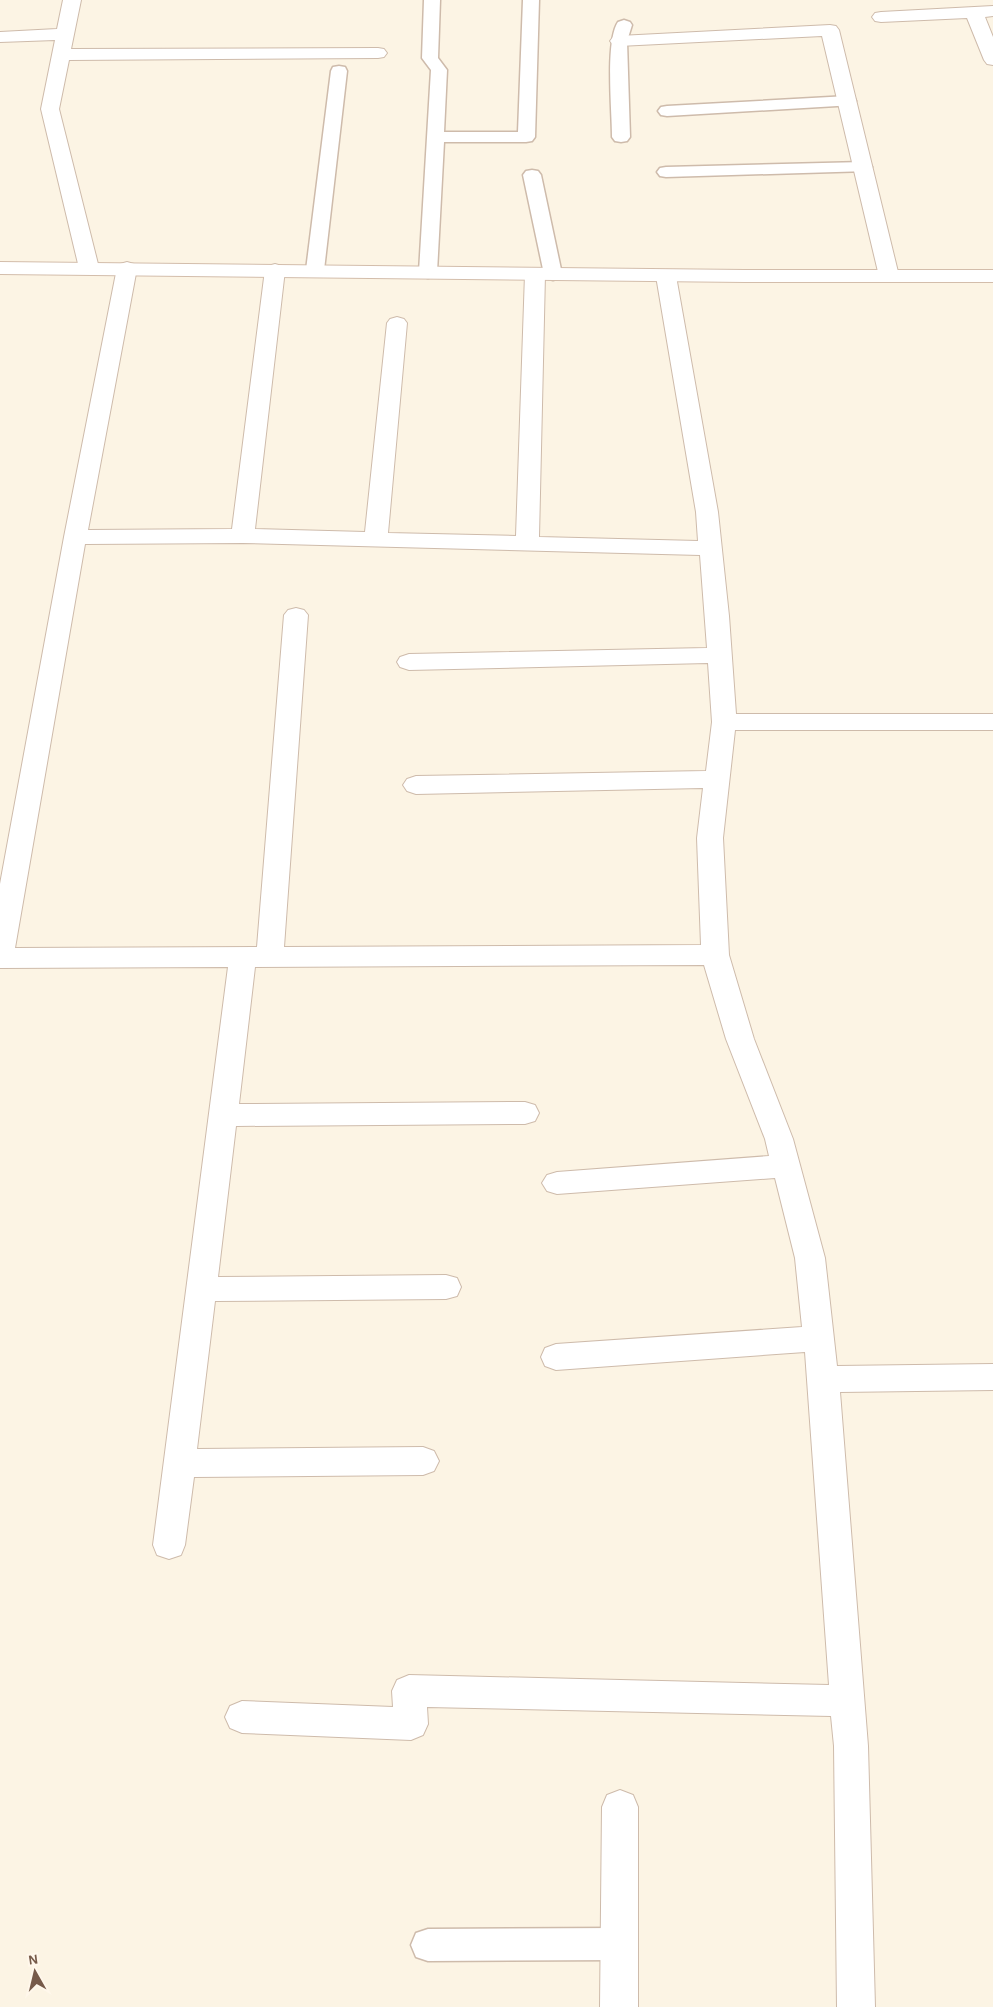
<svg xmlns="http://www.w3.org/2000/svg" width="993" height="2007" viewBox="0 0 993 2007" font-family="'Alegreya Sans',sans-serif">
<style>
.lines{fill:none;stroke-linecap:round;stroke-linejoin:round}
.lane-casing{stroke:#cebbab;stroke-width:3}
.street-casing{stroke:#cebbab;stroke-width:2}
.secondary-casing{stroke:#d3bdab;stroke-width:2}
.lane{fill:#fff;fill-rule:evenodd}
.street{fill:#fff;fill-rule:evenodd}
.secondary{fill:#fff;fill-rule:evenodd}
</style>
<rect width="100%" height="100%" fill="#fcf4e4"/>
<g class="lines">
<defs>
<path id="lane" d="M424,0H440L438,58L447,70L444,132H518L523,0H539L535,137L532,141L526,142H444L437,272L435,276L428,278L421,276L419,272L431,70L422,58Z
M624,20L630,22L632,25L627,41L630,137L627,141L621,142L615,141L612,137C612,111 605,41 618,22Z
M339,66L345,67L347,71L324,270L322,274L315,276L308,274L306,270L331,71L333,67Z
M848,96L854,97L856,101L854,105L667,116L661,115L658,111L661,107L667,106Z
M863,162L869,163L872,167L869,171L666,177L660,176L657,172L660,168L666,167Z
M532,170L538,171L541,175L562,274L560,278L553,280L546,278L544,274L523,175L526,171Z
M619,1928L631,1932L636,1944L631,1956L619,1960L428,1961L416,1957L411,1945L416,1933L428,1929Z"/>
<path id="street" d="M63,0H81L71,49L378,48L384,49L387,53L384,57L378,58L69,60L59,109L99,268L96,272L89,274L82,272L79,268L41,109L55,40L0,42V32L57,29Z
M993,6V16L985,17L993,37V65L987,64L984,60L967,18L881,22L875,21L872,17L875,13L881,12Z
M830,25L836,26L839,30L899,276L896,280L889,282L882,280L879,276L822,36L619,46L613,45L610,41L613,37L619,36Z
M127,262L134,264L137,268L88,530L232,529L265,270L268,266L275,264L282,266L285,270L255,529L365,532L387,323L390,319L397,317L404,319L407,323L388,533L516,536L525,274L528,270L535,268L542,270L545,274L539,537L698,541L696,512L656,276L659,272L666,270L673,272L676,276L718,512L729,616L736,714H993V730H735L723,838L729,955L754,1039L793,1139L825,1258L837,1366L993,1364V1390L840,1392L868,1746L875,2007H837L834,1746L831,1716L427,1707L428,1724L423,1735L411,1740L242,1733L230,1728L225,1717L230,1706L242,1701L393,1707L392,1691L397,1680L409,1675L829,1685L805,1352L556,1370L545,1366L541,1357L545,1348L556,1344L802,1327L795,1258L775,1178L557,1194L547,1191L542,1183L547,1175L557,1172L769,1156L765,1139L726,1039L704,965L255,967L239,1104L525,1102L535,1105L539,1113L535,1121L525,1124L236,1126L218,1277L446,1275L457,1278L461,1287L457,1296L446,1299L215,1301L197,1449L423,1447L434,1451L439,1461L434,1471L423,1475L194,1477L185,1545L181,1555L169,1559L157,1555L153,1545L228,967L0,968V884L64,537L117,268L120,264ZM243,543L700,555L707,648L409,654L400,657L397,662L400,667L409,670L708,663L712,722L706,771L416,776L407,779L403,785L407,791L416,794L703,788L697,838L701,945L284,947L308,615L304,610L296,608L288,610L284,615L257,947L15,948L85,544Z
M620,1790L633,1795L638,1807V2007H600L602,1807L607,1795Z"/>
<path id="secondary" d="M0,262L745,270H993V282H745L0,274Z"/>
</defs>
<use href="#lane" class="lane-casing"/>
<use href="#street" class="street-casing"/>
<use href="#secondary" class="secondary-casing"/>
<use href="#lane" class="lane"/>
<use href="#street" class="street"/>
<use href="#secondary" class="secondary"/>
</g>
<g transform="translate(35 1972) rotate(352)" stroke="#fff7eb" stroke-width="4" paint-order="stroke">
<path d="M0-4L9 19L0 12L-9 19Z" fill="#765a49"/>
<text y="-8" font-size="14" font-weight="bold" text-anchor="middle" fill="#765a49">N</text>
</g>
</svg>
